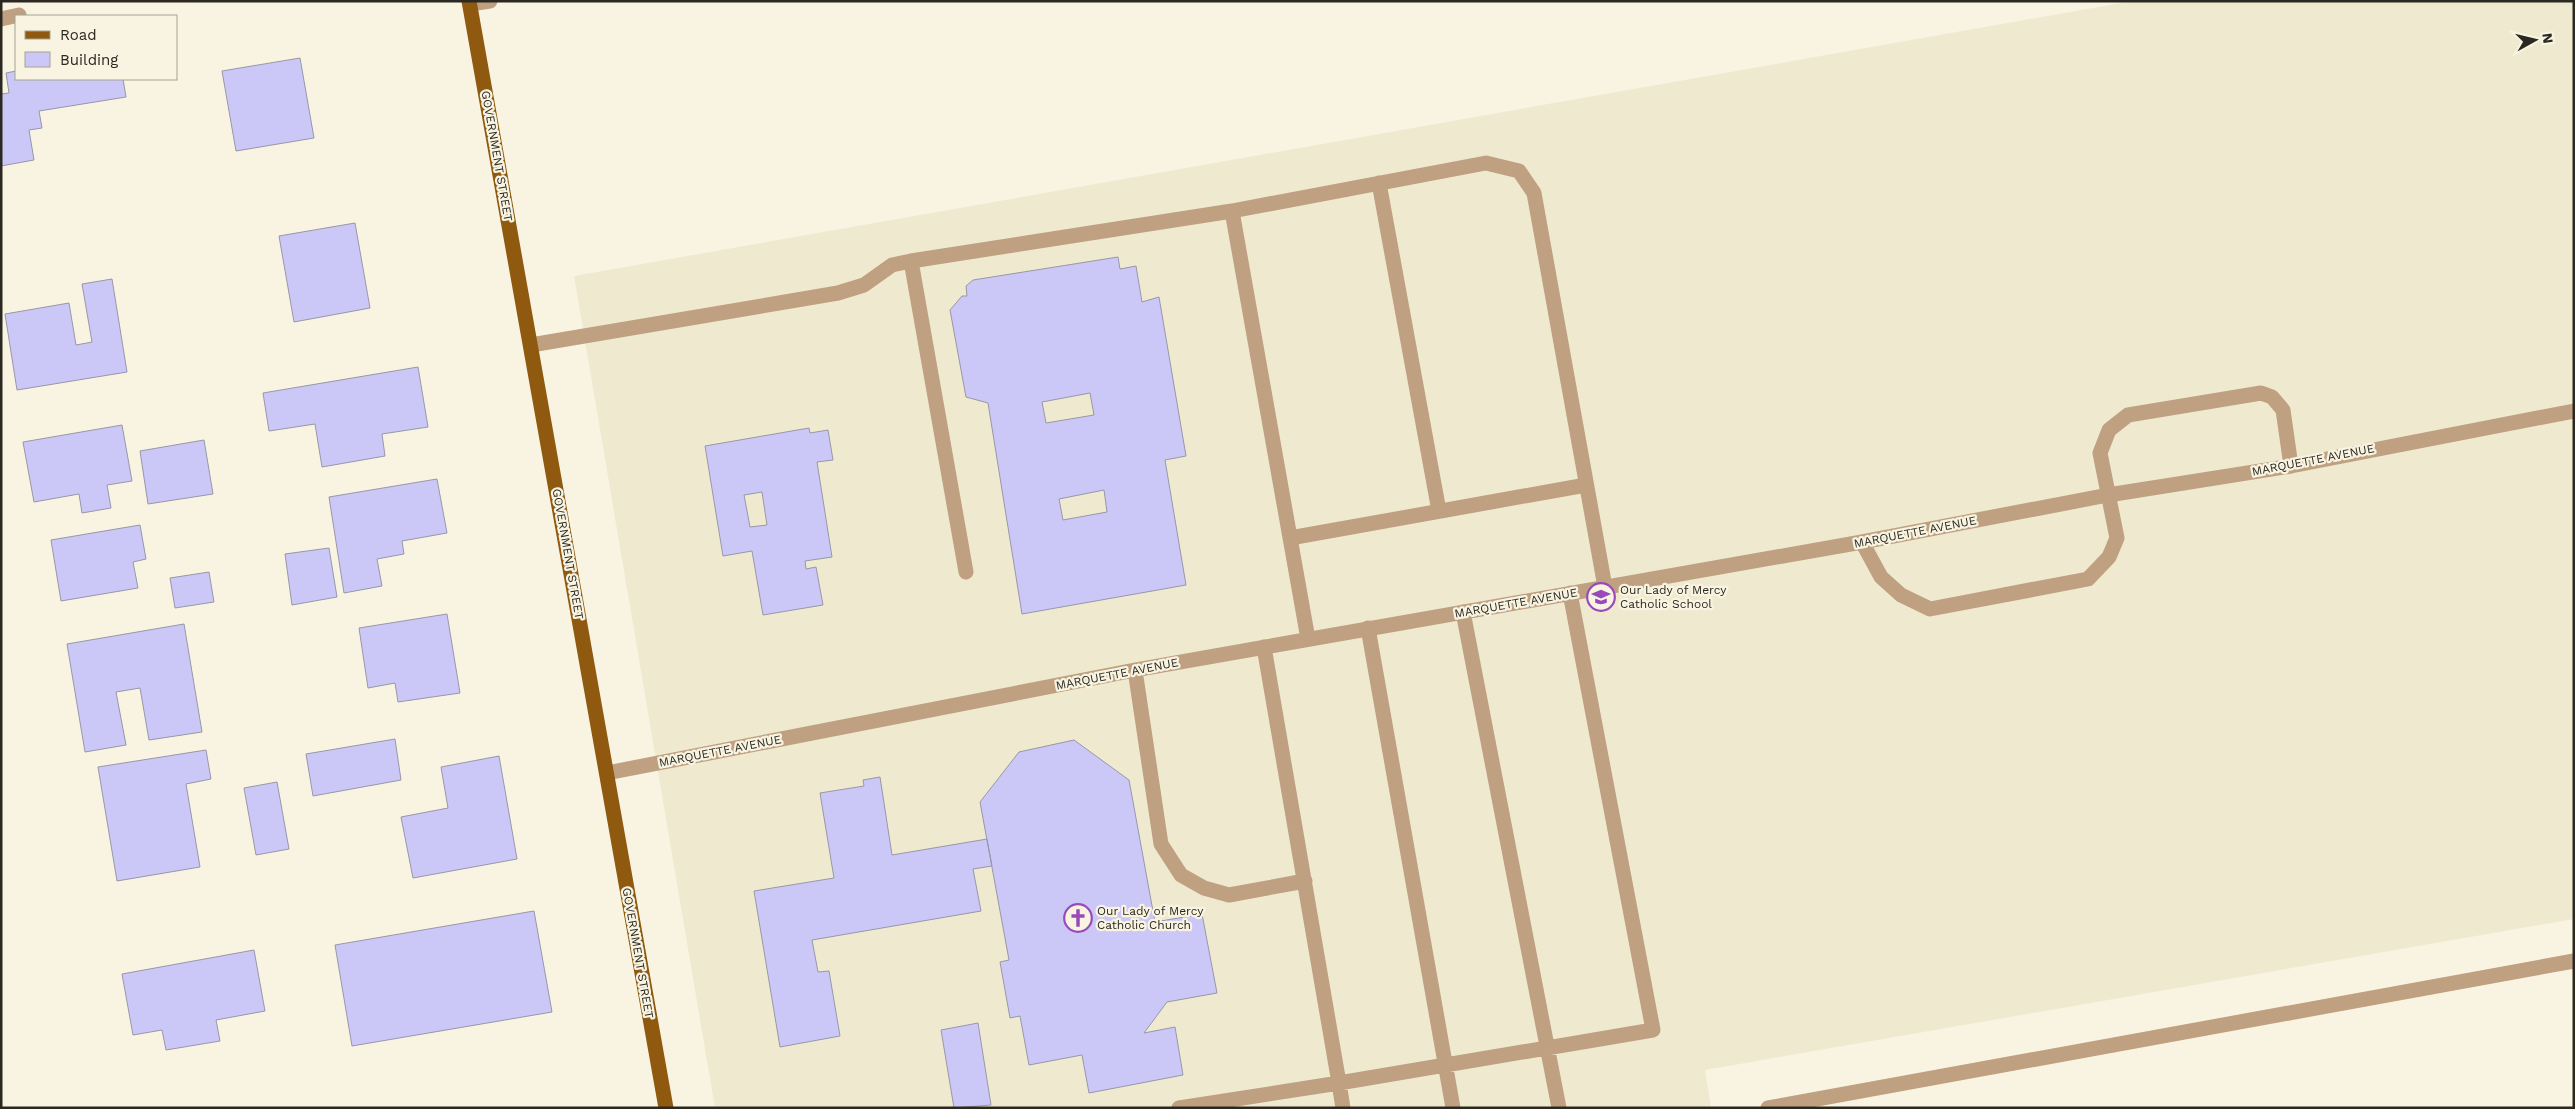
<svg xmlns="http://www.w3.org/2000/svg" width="2575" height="1109" viewBox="0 0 2575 1109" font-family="'Work Sans',sans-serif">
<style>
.built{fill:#efeacf}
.building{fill:#cbc8f8;stroke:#9797a8;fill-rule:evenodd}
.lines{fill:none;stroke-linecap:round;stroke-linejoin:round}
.minor{stroke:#bfa081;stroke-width:15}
.major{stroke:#8f5910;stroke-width:15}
.labels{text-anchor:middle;stroke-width:4.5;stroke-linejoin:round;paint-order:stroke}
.street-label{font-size:12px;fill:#2a2821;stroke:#f8f4e1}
.poi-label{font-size:12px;fill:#2a2821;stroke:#f8f4e1;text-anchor:start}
</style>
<rect width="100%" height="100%" fill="#f8f4e1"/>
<path class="built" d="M2132,1H2574V919L1705,1070L1711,1108H715L574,276Z"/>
<path class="building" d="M300,58L314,138L236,151L222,71Z
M16,71V79H123L126,97L39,111L42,128L29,130L34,160L1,166V94L9,93L6,73Z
M355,223L370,308L294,322L279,236Z
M1118,257L1120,269L1136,266L1142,302L1159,297L1186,456L1165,460L1186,585L1022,614L988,403L966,397L950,310L962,296H967L966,286L973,280ZM1090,393L1094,415L1046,423L1042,402ZM1104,490L1107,512L1063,520L1059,499Z
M112,279L127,372L17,390L5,314L69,303L76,345L92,342L82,284Z
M418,367L428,427L382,434L385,456L322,467L315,424L269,431L263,393Z
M122,425L132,481L107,485L111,508L82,513L79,494L34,502L23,442Z
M809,428L810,433L828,430L833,460L817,462L832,557L805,561L806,569L816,567L823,605L763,615L752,551L723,556L705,446ZM762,492L767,525L750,527L744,495Z
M204,440L213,494L148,504L140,451Z
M437,479L447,533L402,541L404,554L377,559L382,586L344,593L329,497Z
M140,525L146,559L133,562L138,588L61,601L51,540Z
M329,548L337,597L292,605L285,554Z
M209,572L214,602L175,608L170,578Z
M447,614L460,693L398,702L395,683L368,688L359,628Z
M184,624L202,732L149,740L140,688L116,692L126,745L85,752L67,644Z
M395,739L401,780L313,796L306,754Z
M1074,740L1129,780L1155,922L1202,914L1217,993L1167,1002L1144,1033L1175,1027L1183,1075L1089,1093L1082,1055L1029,1065L1020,1016L1010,1018L1000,962L1009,960L980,802L1019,752Z
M206,750L211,779L186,784L200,867L117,881L98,767Z
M499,756L517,859L413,878L401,817L448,808L441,767Z
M880,777L892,855L987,839L992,866L973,869L981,911L812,940L818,972L829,971L840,1036L780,1047L754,891L834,878L820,793L864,786L863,780Z
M277,782L289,849L256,855L244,788Z
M534,911L552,1012L352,1046L335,945Z
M254,950L265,1011L216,1020L220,1041L166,1050L162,1030L133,1035L122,974Z
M978,1023L991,1105L954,1108L941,1030Z"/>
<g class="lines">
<path class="minor" d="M470,4L490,1
M1,19L19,15
M1379,183L1439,511
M1232,211L1308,639
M911,261L966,572
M531,345L838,293L864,285L892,265L911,261L1232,211L1486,163L1519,171L1534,193L1605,587
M1290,538L1586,485
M1862,542L1881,577L1901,595L1930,609L2088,579L2109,557L2117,538L2100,453L2109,430L2128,415L2261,393L2272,397L2283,410L2291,466
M1463,612L1559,1108
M1368,628L1453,1108
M1264,647L1339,1083L1653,1030L1570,593
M1135,670L1161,844L1181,875L1204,888L1229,895L1305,881
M607,773L1135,670L1862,542L2108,495L2291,466L2574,411
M1179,1108L1339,1083L1343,1108
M1768,1108L2574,961"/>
<path class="major" d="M469,1L666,1108"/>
</g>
<defs>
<symbol id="school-ring" viewBox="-11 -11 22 22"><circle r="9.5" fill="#f8f4e1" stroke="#994aba" stroke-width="1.5"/><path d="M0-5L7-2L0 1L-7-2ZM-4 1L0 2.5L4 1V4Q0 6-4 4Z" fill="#994aba"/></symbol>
<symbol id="church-ring" viewBox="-11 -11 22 22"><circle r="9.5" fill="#f8f4e1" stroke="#994aba" stroke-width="1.5"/><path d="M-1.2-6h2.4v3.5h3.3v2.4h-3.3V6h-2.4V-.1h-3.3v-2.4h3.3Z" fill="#994aba"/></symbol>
</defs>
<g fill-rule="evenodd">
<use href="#school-ring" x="1585" y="581" width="32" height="32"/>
<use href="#church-ring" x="1062" y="902" width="32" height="32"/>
</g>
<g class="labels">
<g class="street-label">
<text transform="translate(497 156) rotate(80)" y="4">GOVERNMENT STREET</text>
<text transform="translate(2313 460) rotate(-11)" y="4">MARQUETTE AVENUE</text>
<text transform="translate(1915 532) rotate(-11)" y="4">MARQUETTE AVENUE</text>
<text transform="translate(568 554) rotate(80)" y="4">GOVERNMENT STREET</text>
<text transform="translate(1516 603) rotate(-10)" y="4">MARQUETTE AVENUE</text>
<text transform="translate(1117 674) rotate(-11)" y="4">MARQUETTE AVENUE</text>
<text transform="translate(720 751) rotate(-11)" y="4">MARQUETTE AVENUE</text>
<text transform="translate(638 953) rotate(80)" y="4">GOVERNMENT STREET</text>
</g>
<g class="poi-label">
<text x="1620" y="594">Our Lady of Mercy<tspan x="1620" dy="14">Catholic School</tspan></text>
<text x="1097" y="915">Our Lady of Mercy<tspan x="1097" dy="14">Catholic Church</tspan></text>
</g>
</g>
<rect width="2575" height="1109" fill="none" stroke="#2a2821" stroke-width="5"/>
<rect x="15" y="15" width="162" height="65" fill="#f8f4e1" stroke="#a6a294"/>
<rect x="25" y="31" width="25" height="8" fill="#8f5910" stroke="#a6a294"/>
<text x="60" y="40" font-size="15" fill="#2a2821">Road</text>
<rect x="25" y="52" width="25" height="15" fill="#cbc8f8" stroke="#a6a294"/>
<text x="60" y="65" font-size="15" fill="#2a2821">Building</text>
<g transform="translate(2535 40) rotate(82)" stroke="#f8f4e1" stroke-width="4" paint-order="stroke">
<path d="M0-4L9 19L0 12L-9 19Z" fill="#2a2821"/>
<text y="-8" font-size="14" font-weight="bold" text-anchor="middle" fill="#2a2821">N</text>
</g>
</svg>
